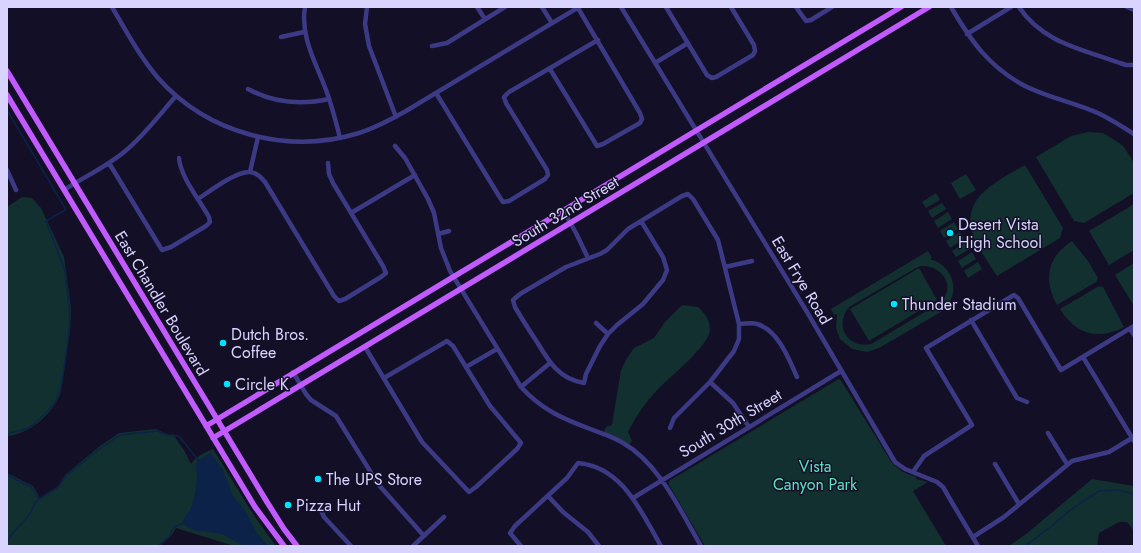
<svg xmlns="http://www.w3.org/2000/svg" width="1141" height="553" viewBox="0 0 1141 553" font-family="Jost,sans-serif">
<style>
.green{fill:#12302f;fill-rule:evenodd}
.water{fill:#0c2248}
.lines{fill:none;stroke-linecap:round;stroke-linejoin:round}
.stream{stroke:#0c2248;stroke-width:1.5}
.minor{stroke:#3d3a85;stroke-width:4.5}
.major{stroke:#c25bff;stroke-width:5.5}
.poi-dot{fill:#00e5ff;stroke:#130f26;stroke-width:1.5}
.labels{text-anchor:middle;stroke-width:3;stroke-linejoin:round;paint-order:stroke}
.street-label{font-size:16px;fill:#d9d4ff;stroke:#130f26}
.poi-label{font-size:16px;fill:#d9d4ff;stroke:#130f26;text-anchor:start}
.park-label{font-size:16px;fill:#5fe0c0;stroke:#130f26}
</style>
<rect width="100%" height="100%" fill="#130f26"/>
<path class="green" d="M1088,132L1103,133L1118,142L1124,147L1134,163V193L1084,223L1074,221L1036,157L1071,136Z
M1025,165L1063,228L1060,238L997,276C989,263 978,249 973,235C960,197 998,181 1025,165Z
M966,174L976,190L960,199L951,183Z
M936,193L940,200L926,208L922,202Z
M22,197L32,198L41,208L64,257L68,286L71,309L70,331L61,392C54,413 30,434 7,436V207Z
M942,203L946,209L932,218L928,211Z
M1134,204V250L1109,265L1089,231Z
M948,212L952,219L938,228L934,221Z
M954,222L958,229L944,238L940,231Z
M960,232L964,239L950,248L946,241Z
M1072,241L1088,261L1098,278L1096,282L1057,305C1043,280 1047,257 1072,241Z
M966,242L970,249L956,257L952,251Z
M928,251L932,258L930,259C955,266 962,296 941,312L879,348L867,352L852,349L840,339L836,328L837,314L834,315L831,309ZM921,266C942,265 957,286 940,303L871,344C847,349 834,325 849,307L916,268Z
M972,252L976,259L962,268L958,261Z
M978,262L982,269L968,278L964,271Z
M1134,263V306L1115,275Z
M919,268L937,300L869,341L850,309Z
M1099,286L1103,287L1124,327C1098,341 1075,334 1060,309Z
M682,305L698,307C705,314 710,319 710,330C709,345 673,375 662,385C648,399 637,414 628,432L632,441L628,446L603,434L606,427L612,425L621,370L627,358L634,348L654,338L665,322Z
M840,379L892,463L903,472L916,477V479L928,482L913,491L946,546H705L669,485V481L837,380Z
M156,429L169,435L173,434L185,452L191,464C196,456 204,453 213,449L255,517L276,546H234L176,528L170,537L159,546H7V473L33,486L40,498L57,488L65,475L100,446L119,433Z
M1092,479L1134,486V534L1132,528L1127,522H1119L1099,533L1097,546H1009L1026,534Z"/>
<path class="water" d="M211,453L223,470L233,496L246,512L256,532L268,546C260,546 251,547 243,545C235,543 229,536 221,534C209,531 192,534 183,523L184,518L190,510L194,499L197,479L196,464L198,460Z"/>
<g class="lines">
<path class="stream" d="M7,110L65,208V210L46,221L65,271L70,315L69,334L61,388L55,403L44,415L29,428L7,434
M7,475L31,487L39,499L58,487L67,475L102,447L120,435L157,431L168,435L179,436L198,460
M7,542C12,531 22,525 29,515C33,510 32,504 38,500
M158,546L169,537L174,527L183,523
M1025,546L1053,525L1069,511L1099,491L1117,490L1134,494"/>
<path class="minor" d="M112,7C126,31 140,57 158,78C208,134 288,155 359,133C375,128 390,120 406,111L579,7
M305,7C300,37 316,63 326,90C332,106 336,122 340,138
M367,7L365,24L369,46L396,117
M477,7L485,19
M542,7L552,23
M621,7L807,312L895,462L905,469L937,482L943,487L954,506L978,546
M666,7L707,75L712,78L716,77L753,55L755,51L754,45L731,7
M796,7L806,21L811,20L832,7
M951,7C971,41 989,67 1025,86C1049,98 1076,103 1100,114C1112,120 1123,127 1134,134
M1019,7C1043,43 1082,49 1120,63L1126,65H1134
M1127,7L1134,10
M967,34L1011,7
M281,37L304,32
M432,46L447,43L505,7
M655,63L688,43
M550,69L597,146L603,144L640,123L642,119L640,113L578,8
M248,89C273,103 301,105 329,99
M436,93L499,196L503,202L509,201L545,179L548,175L547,170L506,103L504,97L509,92L598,40
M395,146L405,158L428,199L434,213L441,248L450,271L521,387C542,410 563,419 593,430C603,434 614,437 623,443C659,463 681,512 701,546
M109,163L162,250L171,247L206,226L210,222L209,217C200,201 180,176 179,158
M7,170L16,190
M250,172L258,137
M64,190C84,177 106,167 124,152C144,136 159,115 176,96
M198,199C210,191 235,172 249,172C256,172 261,177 265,182L334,296L339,301L345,299L381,277L386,273L383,266L333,183L329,174L328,163
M563,210L576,233L588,258
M351,213L415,175
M641,221L663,257L667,270L663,280L643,304L617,325L608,334L600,346L586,374L584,383C559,379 549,362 537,342C529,330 522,319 515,307L513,300L520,294L566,267L600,254L607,250L628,229L682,196L688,194L693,199L718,240L739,324V339L734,351L710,382L674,418L670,428
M438,234L449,231
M725,267L752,261
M971,320L1017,398L1027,402
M596,323L608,334
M739,324C745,324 752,322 757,324C778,330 789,359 797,377
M1130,329L1134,335
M365,347L422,442L469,492L476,487L517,449L521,443L490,406L453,346L447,341L384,378
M1083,357L1134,441
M466,367L497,349
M293,372L306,394L311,400L336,416L378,484L424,536
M710,382L733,403L749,427
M521,387L550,363
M1048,433L1067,464
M995,464L1019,504
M913,472L924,456L972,425L926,348L1014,295L1018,298L1061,370L1134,326
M548,496L563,512L588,532L599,546
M633,498L841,371
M320,508L324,517L351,546
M973,537L1004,517L1072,461L1109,452L1132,438
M413,546L444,517
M521,546L510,533L515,526L567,478L578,463C623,467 641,512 661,546"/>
<path class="major" d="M7,71L267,502L284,529L297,546
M7,95L255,507L284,546
M206,426L901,7
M213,438L929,7"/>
</g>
<g class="poi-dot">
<circle cx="950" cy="233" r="4"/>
<circle cx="894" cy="304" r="4"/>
<circle cx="223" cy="343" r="4"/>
<circle cx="227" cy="384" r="4"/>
<circle cx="318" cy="479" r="4"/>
<circle cx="288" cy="505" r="4"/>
</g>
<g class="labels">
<g class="street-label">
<text transform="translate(565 211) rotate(-31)" y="6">South 32nd Street</text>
<text transform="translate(802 280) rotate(59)" y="6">East Frye Road</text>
<text transform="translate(162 303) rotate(59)" y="6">East Chandler Boulevard</text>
<text transform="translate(730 423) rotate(-31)" y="6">South 30th Street</text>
</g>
<g class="poi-label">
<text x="958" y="230">Desert Vista<tspan x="958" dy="18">High School</tspan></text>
<text x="902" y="310">Thunder Stadium</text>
<text x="231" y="340">Dutch Bros.<tspan x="231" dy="18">Coffee</tspan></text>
<text x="235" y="390">Circle K</text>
<text x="326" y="485">The UPS Store</text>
<text x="296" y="511">Pizza Hut</text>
</g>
<g class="park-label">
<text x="815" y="472">Vista<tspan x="815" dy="18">Canyon Park</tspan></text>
</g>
</g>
<rect width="1141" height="553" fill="none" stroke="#d9d4ff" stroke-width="16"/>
</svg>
